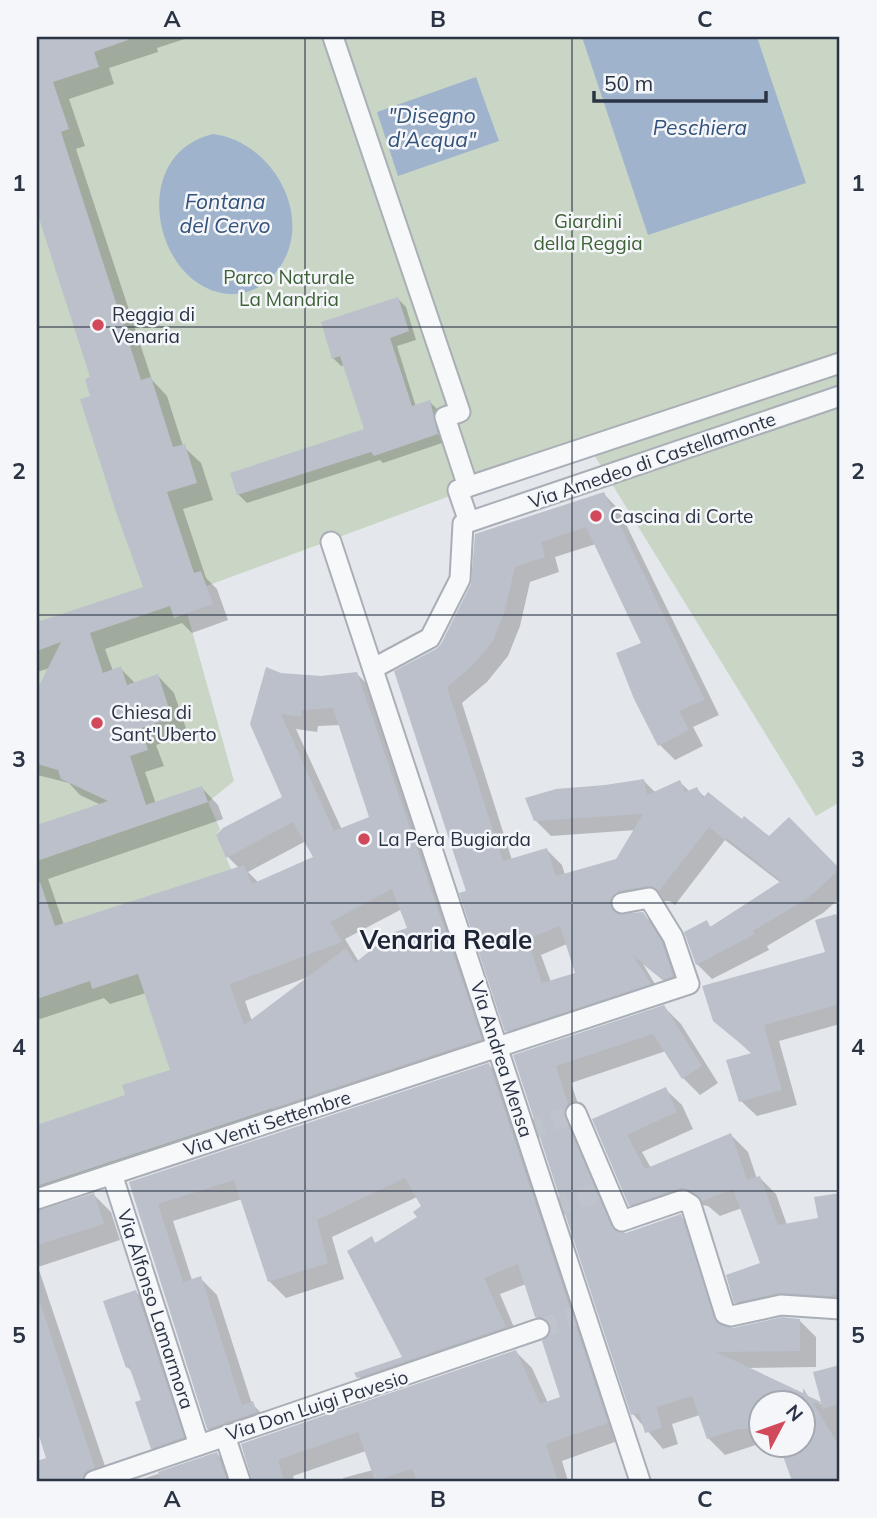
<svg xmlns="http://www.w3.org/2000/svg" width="877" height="1518" viewBox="0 0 877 1518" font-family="Mulish,sans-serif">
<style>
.green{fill:#c9d6c5}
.water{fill:#9fb4cc}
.shadow{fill:#0003;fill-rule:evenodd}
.building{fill:#bbc0ca;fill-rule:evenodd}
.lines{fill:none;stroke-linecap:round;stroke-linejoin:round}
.street-tunnel{stroke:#bfc3cb;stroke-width:19;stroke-dasharray:19 10;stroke-linecap:butt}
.street-casing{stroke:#a9aeb7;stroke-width:23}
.street{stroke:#f7f8fa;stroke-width:19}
.grid{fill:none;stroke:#2b3445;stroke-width:2;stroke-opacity:0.55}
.poi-dot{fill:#d1495b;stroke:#f4f6f9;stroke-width:2.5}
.labels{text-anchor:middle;stroke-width:5;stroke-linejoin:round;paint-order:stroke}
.park-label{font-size:19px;fill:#3f6138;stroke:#f4f6f9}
.poi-label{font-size:19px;fill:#2b3445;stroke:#f4f6f9;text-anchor:start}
.street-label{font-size:19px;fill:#2b3445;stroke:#f4f6f9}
.water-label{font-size:21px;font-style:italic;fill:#34527a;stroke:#f4f6f9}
.district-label{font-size:26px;font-weight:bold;fill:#1d2536;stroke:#f4f6f9}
.neatline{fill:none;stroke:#2b3445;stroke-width:2.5}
.grid-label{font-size:23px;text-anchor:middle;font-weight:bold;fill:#2b3445}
</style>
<rect width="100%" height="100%" fill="#e4e7ec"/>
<path class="green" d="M37,37H840V802L816,816L588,445L182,595L234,781L208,802L220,829L216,835L241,891L217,946L273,1112L37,1189Z"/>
<path class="water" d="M582,37H757L806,183L648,235Z
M476,77L499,141L398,176L377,112Z
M213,134C271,141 315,215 280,267C268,284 252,294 231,294C155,291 125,155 213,134Z"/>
<path class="shadow" d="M37,37H191L157,48L158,52L109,68L114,84L69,99L85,146L76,149L152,380L167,396L183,446L201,463L213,500L183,509L206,578L217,589L228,620L192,633L182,623L105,649L113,671L120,668L136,684L158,676L174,693L188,734L156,745L164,766L145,772L156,804L202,788L218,805L223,819L48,879L64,925L239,868L228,857L284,797L252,724L281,675L321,678L356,673L373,690L497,1056L50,1203L40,1211L94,1195L111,1212L120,1240L38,1267L110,1481H37V1463L49,1459L37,1423V1126L128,1096L172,1071L146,993L110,1004L104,998L37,1020V819L39,826L101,805L80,795L69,783L37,775V708L39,705L37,694L50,668L37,672V625L145,588L92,378L37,206ZM341,725L371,818L342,830L296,729L317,732L318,726ZM306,841L316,858L259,883L248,872ZM402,909L409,929L359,962L345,939ZM308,977L252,1021L245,1001Z
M398,299L406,307L416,340L397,346L416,407L430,402L438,410L445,442L383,463L380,460L247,503L238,494L366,430L345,365L341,366L333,358Z
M604,494L619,510L719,715L693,727L703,746L675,760L660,745L644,644L596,544L555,557L559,572L530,582L520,626L508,656L487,682L462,703L512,860L547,850L562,865L565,875L617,861L636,830L551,836L535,820L644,781L656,793L680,782L690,792L696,789L706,798L770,839L789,819L840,871V898L823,913L767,946L769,950L712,979L697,964L706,922L712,928L781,883L725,840L675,905L670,901H663L635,906L624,915L642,913L658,929L677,959L680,994L643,964L664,999L522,1046L507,1031L468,892L437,650L442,645L473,585ZM567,944L577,974L551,982L541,955Z
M836,916L840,920V1024L779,1041L797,1105L757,1116L741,1101L753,1055L715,1020L828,953Z
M664,1007L681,1024L718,1083L700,1095L683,1078L666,1051L571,1083L584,1122L581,1136L624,1234L680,1216L697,1232L729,1329L799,1320L816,1337V1367L746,1368L823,1405L840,1368V1481H793L782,1449L772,1445H756L725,1455L708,1438L700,1415L672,1424L678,1444L663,1449L633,1414L515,1056ZM762,1402H804V1444H762Z
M489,1065L506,1081L623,1439L562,1461L568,1481H343V1478L373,1470L366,1451L293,1476L295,1481H253L243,1445L516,1352L532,1368L548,1403L562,1398L551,1332L536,1317L526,1284L500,1294L521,1344L376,1394L359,1377L405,1358L371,1239L376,1244L419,1218L423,1207L417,1197L332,1237L344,1279L286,1298L269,1281L242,1199L173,1221L192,1280L200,1278L217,1295L252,1404L269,1420L225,1445L208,1429L131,1183Z
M665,1089L682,1105L693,1129L642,1152L651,1168L731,1135L748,1152L757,1179L760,1178L776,1194L787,1225L820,1219L816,1198L840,1194V1312L796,1309L753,1319L736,1302L762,1265L742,1208L720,1216L708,1206L697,1204L647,1221L630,1205L594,1120Z
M136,1292L145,1301L192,1446L161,1457L152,1448L143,1401L134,1373L127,1367Z
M217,1454L234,1470L238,1481H137Z"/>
<path class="building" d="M37,37H128V40L94,52L99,67L53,82L69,129L61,132L141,380L151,377L173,447L185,444L197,483L167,492L194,573L201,571L213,604L174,618L170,606L90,633L103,673L121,666L127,685L158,674L172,718L141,728L148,750L130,756L146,805L202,786L208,802L37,861V825L108,801L61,779L58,770L37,764V690L61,642L37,651V622L143,587L115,509L80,399L90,396L85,379L90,377L37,212Z
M398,297L409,331L390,338L412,406L430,400L438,434L374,456L371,452L237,495L230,473L364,429L340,356L332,359L321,322Z
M604,492L705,700L679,711L689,730L658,746L634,699L616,653L641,643L586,527L541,542L545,557L515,567L505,610L493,641L471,667L447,687L503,861L547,848L556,876L616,859L643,814L534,821L525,798L556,789L605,785L644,779L647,795L680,780L685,792L697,787L703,798L708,792L742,819L744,816L769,836L789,817L840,869L808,898L753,931L755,934L696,965L684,932L707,920L710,927L781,881L727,838L725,840L709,827L659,891L653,887L647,886L619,891L610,900L612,910L617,914L643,912L662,942L673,976L663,980L632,954L651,984L505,1032L459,893L466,891L394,671L436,649L441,644L471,584L475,534ZM560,926L575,973L542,983L527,939Z
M266,667L281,673L321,676L357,672L482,1039L37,1186V1125L125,1095L122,1085L170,1070L138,974L92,989L90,981L37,999V883L40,882L55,926L244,865L252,884L313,857L293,822L226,858L216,835L223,828L282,797L250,724ZM333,708L369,817L334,831L281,714L301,717L302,710ZM392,889L407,928L392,933L355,963L346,948L244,1025L230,984L342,942L330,922Z
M836,914L840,926V1004L764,1025L782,1090L739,1102L726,1060L752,1053L713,1021L702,986L825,952L815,920Z
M664,1005L702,1066L682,1079L653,1034L556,1066L568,1104L564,1111L565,1118L614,1230L626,1233L681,1214L717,1323L733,1328L782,1317L800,1319V1351L716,1352L803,1393V1388L808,1396L821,1402L813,1372L840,1365V1404L823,1409L821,1403H813L840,1447V1481H792L779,1445H803V1403H761V1429H738L707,1439L692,1396L657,1407L662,1428L645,1433L639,1413L631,1415L513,1055Z
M489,1063L608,1423L546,1444L558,1481H417L412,1469L375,1481L358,1432L278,1460L284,1481H252L241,1444L516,1350L540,1404L560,1397L542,1341L551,1332L550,1324L542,1317H535L518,1264L484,1278L506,1327L357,1378L354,1373L402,1357L347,1251L372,1236L375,1243L417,1217L413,1212L421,1206L405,1178L317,1220L328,1263L268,1282L234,1180L158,1204L183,1282L201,1276L242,1405L253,1401L257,1412L207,1429L129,1182Z
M666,1087L677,1112L627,1135L645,1169L731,1133L747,1180L760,1176L778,1225L818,1218L814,1197L840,1193V1294L829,1296L779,1293L734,1303L726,1275L760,1263L733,1189L702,1201L690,1190L680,1188L629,1206L592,1119Z
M94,1193L104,1224L37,1245V1211Z
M136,1290L184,1437L151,1449L135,1402L141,1400L129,1366L126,1368L103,1301Z
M40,1302L95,1468L85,1472L82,1481H37V1461L46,1458L37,1429V1303Z
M217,1452L227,1481H161L158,1472Z"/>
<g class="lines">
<path class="street-tunnel" d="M526,1132L576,1113
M551,1210L608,1188
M539,1329L585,1313"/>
<defs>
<path id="street" d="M333,37L460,412L445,417L468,487
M469,522L458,490L840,363
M331,542L640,1481
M374,668L430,638L460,579L463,524L840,396
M576,1113L622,1221L683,1200L691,1205L725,1314L731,1316L781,1305L840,1309
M112,1174L199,1445
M37,1199L689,984L673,937L649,898L622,903
M225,1436L240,1481
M94,1481L539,1329"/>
</defs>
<use href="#street" class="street-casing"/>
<use href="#street" class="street"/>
</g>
<path class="grid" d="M305,37V1481M572,37V1481M37,327H840M37,615H840M37,903H840M37,1191H840"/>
<g class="poi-dot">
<circle cx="98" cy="325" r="7"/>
<circle cx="596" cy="516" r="7"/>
<circle cx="97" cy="723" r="7"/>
<circle cx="364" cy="839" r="7"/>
</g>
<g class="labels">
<g class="park-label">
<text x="588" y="228">Giardini<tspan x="588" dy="22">della Reggia</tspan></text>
<text x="289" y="284">Parco Naturale<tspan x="289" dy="22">La Mandria</tspan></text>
</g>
<g class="poi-label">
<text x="112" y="321">Reggia di<tspan x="112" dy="22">Venaria</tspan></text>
<text x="610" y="523">Cascina di Corte</text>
<text x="111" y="719">Chiesa di<tspan x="111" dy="22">Sant'Uberto</tspan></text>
<text x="378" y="846">La Pera Bugiarda</text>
</g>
<g class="street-label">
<text transform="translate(652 460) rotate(-19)" y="7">Via Amedeo di Castellamonte</text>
<text transform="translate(502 1059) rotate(72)" y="7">Via Andrea Mensa</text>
<text transform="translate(267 1123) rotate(-18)" y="7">Via Venti Settembre</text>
<text transform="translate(156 1309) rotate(72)" y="7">Via Alfonso Lamarmora</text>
<text transform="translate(317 1405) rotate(-18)" y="7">Via Don Luigi Pavesio</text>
</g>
<g class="water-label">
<text x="432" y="123">"Disegno<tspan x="432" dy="24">d'Acqua"</tspan></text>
<text x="700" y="135">Peschiera</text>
<text x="225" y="209">Fontana<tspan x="225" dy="24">del Cervo</tspan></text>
</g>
<g class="district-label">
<text x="446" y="949">Venaria Reale</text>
</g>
</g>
<rect width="877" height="1518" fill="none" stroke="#f4f6f9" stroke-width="77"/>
<g transform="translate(782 1424) rotate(49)"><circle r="33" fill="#f4f6f9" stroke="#a4a8b1" stroke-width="2"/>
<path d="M0-5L12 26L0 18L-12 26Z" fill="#d1495b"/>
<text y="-10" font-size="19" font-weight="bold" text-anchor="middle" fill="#2b3445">N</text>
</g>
<path d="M594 91v10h172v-10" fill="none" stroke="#2b3445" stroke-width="3.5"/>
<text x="604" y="91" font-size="21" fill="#2b3445" stroke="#f4f6f9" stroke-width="5" paint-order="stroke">50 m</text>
<rect x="38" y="38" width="800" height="1442" class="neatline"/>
<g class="grid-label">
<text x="172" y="27">A</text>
<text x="438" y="27">B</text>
<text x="705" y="27">C</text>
<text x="19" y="191">1</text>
<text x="858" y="191">1</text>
<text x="19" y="479">2</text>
<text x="858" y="479">2</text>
<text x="19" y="767">3</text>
<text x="858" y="767">3</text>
<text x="19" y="1055">4</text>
<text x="858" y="1055">4</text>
<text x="19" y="1343">5</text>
<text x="858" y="1343">5</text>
<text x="172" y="1507">A</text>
<text x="438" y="1507">B</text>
<text x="705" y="1507">C</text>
</g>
</svg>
